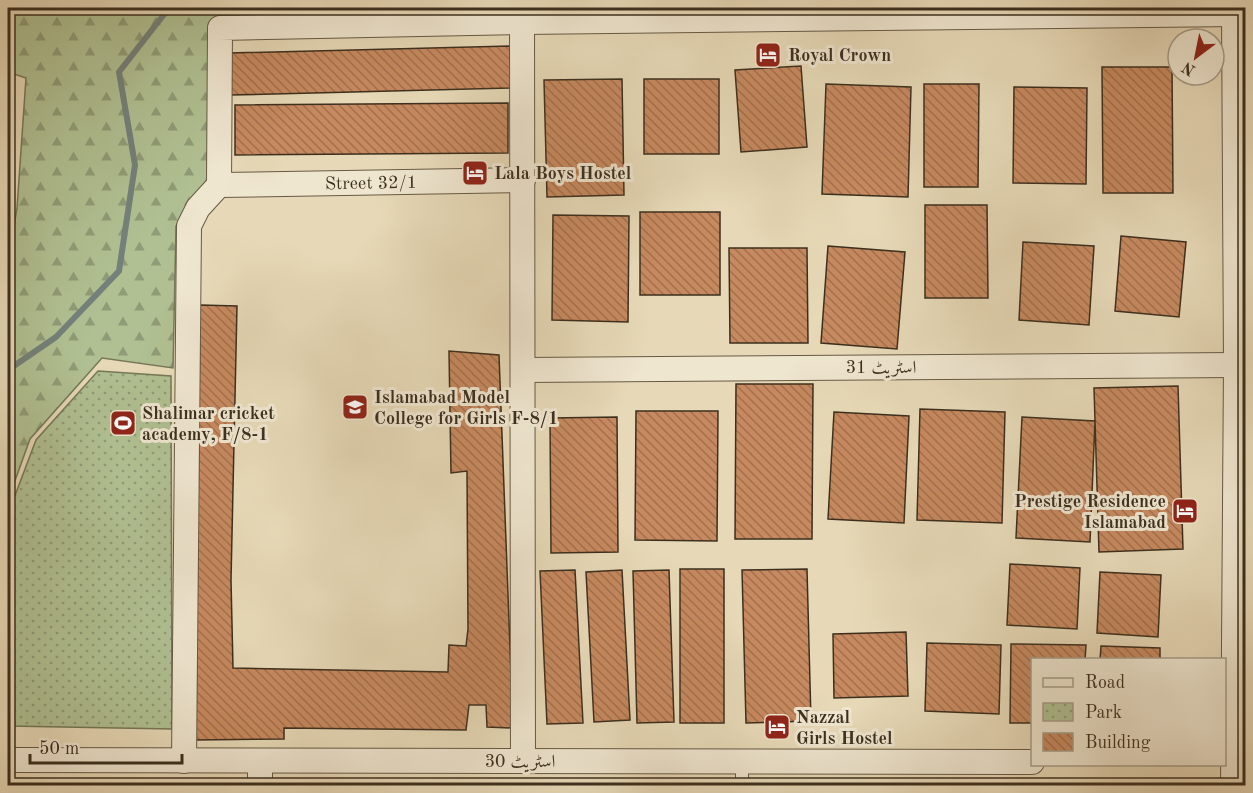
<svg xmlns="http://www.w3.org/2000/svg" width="1253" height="793" viewBox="0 0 1253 793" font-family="'Old Standard TT',Amiri,serif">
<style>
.forest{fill:url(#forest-firs);stroke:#767858;stroke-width:1.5}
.park{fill:url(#park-dots);stroke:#767858;stroke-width:1.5}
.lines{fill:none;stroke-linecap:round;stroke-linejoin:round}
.stream{stroke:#74817b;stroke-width:6}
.building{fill:url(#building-back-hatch);stroke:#3c2f1f;stroke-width:1.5}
.service-casing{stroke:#675a45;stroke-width:14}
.minor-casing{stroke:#675a45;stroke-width:26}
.tertiary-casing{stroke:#675a45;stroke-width:32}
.service{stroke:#efe6d0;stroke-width:12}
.minor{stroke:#efe6d0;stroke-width:24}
.tertiary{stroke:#efe6d0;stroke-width:30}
.labels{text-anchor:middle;stroke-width:6;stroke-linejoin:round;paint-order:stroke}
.poi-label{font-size:18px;font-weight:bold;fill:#3c2f1f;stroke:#efe6d0;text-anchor:start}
.street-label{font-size:18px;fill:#3c2f1f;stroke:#efe6d0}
</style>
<defs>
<pattern id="forest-firs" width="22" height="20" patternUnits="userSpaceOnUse" patternTransform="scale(1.5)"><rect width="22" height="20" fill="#b0c092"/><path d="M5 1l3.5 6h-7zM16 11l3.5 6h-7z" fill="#909c77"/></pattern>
<pattern id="park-dots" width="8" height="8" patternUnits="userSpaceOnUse" patternTransform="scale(1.5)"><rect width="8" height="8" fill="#b0c092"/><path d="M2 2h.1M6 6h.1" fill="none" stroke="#909c77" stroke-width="1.8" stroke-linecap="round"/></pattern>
<pattern id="building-back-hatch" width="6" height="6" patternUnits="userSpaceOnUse" patternTransform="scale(1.5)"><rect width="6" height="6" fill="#c7895f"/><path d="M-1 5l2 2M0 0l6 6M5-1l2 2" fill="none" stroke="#a3704e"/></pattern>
</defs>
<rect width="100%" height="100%" fill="#e7d9b7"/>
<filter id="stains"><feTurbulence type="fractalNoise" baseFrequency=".00333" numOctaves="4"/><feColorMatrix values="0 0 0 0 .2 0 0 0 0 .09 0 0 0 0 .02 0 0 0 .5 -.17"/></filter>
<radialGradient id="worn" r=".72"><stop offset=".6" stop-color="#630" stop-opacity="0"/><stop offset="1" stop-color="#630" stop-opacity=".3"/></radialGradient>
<path class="forest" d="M8,8H234L214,23L208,178L176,226L173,368L102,358L30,439L8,500V262L17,208L26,78L8,72Z"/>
<path class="park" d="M98,371L171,376L172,729L8,726V514L36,440Z"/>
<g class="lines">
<path class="stream" d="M8,370L56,337L119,271L135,165L119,72L169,8"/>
</g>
<path class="building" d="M510,46L511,88L231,95L230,53Z
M801,66L807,147L741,152L735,70Z
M1102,67H1172L1173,193H1103Z
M622,79L624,195L547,197L544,80Z
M644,79H719V154H644Z
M826,84L911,87L908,197L822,194Z
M924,84H979L978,187H924Z
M1014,87L1087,88L1086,184L1013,183Z
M508,103V153L235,155V105Z
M925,205H987L988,298H925Z
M640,212H720V295H640Z
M553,215L629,216L628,322L552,320Z
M1121,236L1186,242L1179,317L1115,311Z
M1023,242L1094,246L1089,325L1019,320Z
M828,246L905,252L897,349L821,343Z
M729,248H807L808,343H730Z
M200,305L237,306L231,580L233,668L448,672L449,645L466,646L468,629L467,471L451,473L449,351L499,355L513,728L487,727L486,705H469L466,730L284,728V739L196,740Z
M736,384H813L812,539H735Z
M1178,386L1183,549L1099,552L1094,388Z
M920,409L1005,412L1002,523L917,520Z
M636,411H718L717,541L635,540Z
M834,412L909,416L904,523L828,519Z
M617,417L618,552L551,553L550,418Z
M1022,417L1095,421L1090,542L1016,538Z
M1010,564L1080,568L1077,629L1007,625Z
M680,569H724V723H680Z
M807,569L811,721L746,723L742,570Z
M575,570L583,723L547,724L540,571Z
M622,570L630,720L594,722L586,572Z
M669,570L674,722L637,723L633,571Z
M1100,572L1161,575L1158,637L1097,633Z
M906,632L908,696L834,698L833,634Z
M927,643L1001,645L999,714L925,711Z
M1011,644L1086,645L1085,660H1032V723H1010Z
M1101,646L1160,648V660H1100Z"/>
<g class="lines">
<defs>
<path id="service" d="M742,786V761"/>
<g id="minor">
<path d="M522,8L523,761"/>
<path id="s1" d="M219,185L523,180"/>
<path d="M523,370L1239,365"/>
<path d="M8,760L1032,762"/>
<path d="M184,761L189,226L198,208L219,185L220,28L523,22L1237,14"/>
<path d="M260,786V761"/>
</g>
<path id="tertiary" d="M1236,786L1239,365L1237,8"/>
</defs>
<use href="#service" class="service-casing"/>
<use href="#minor" class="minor-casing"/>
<use href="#tertiary" class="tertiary-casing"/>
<use href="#service" class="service"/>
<use href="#minor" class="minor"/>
<use href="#tertiary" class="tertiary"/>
</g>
<defs>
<symbol id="hotel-square" viewBox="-11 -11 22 22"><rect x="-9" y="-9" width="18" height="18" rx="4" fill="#8f2418" stroke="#efe6d0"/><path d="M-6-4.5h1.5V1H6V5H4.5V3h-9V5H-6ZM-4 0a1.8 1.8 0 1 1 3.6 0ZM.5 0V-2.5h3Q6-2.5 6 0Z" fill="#fff"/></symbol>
<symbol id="university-square" viewBox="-11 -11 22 22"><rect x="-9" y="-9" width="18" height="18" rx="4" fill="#8f2418" stroke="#efe6d0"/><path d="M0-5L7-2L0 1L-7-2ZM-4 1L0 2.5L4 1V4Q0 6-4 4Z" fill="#fff"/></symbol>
<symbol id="stadium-square" viewBox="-11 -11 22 22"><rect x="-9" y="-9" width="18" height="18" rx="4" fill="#8f2418" stroke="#efe6d0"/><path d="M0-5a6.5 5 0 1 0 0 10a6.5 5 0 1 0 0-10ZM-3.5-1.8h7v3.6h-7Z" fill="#fff"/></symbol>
</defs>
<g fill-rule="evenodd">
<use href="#hotel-square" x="753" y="40" width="30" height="30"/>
<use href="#hotel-square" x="460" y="158" width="30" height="30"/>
<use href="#university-square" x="340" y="392" width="30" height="30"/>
<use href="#stadium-square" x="108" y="408" width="30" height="30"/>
<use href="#hotel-square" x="1170" y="496" width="30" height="30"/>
<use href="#hotel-square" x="762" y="712" width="30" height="30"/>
</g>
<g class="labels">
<g class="poi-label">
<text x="788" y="61">Royal Crown</text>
<text x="494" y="179">Lala Boys Hostel</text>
<text x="374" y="403">Islamabad Model<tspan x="374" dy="21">College for Girls F-8/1</tspan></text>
<text x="142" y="419">Shalimar cricket<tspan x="142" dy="21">academy, F/8-1</tspan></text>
<text x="1166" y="507" text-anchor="end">Prestige Residence<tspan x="1166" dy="21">Islamabad</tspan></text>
<text x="796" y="723">Nazzal<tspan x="796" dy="21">Girls Hostel</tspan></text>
</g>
<g class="street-label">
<text dy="6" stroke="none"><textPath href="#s1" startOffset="152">Street 32/1</textPath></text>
<text x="881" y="373">اسٹریٹ 31</text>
<text x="520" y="767">اسٹریٹ 30</text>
</g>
</g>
<rect width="1253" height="793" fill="none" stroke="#e7d9b7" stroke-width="30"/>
<rect x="9" y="9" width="1235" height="775" fill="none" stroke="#3c2f1f" stroke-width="3"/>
<rect x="15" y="15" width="1223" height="763" fill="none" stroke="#3c2f1f" stroke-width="1.5"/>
<rect x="1031" y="658" width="195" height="108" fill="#efe6d0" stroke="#a79d89" stroke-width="1.5"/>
<rect x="1043" y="678" width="30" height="9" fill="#efe6d0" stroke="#a79d89" stroke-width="1.5"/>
<text x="1085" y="688" font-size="18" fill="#3c2f1f">Road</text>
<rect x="1043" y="703" width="30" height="18" fill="url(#park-dots)" stroke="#a79d89" stroke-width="1.5"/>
<text x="1085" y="718" font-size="18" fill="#3c2f1f">Park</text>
<rect x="1043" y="733" width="30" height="18" fill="url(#building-back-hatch)" stroke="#a79d89" stroke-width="1.5"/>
<text x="1085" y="748" font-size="18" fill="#3c2f1f">Building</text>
<g transform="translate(1196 57) rotate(212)"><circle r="28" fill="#efe6d0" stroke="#a79d89" stroke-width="1.5"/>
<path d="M0-4.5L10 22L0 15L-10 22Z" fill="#8f2418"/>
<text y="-9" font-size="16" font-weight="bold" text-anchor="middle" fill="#3c2f1f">N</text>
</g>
<path d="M30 754v9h152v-9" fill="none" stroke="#3c2f1f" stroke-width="3"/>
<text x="39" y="754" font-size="18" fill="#3c2f1f" stroke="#efe6d0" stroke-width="4.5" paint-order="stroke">50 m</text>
<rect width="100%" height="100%" filter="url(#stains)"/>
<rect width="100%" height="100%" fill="url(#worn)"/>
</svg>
